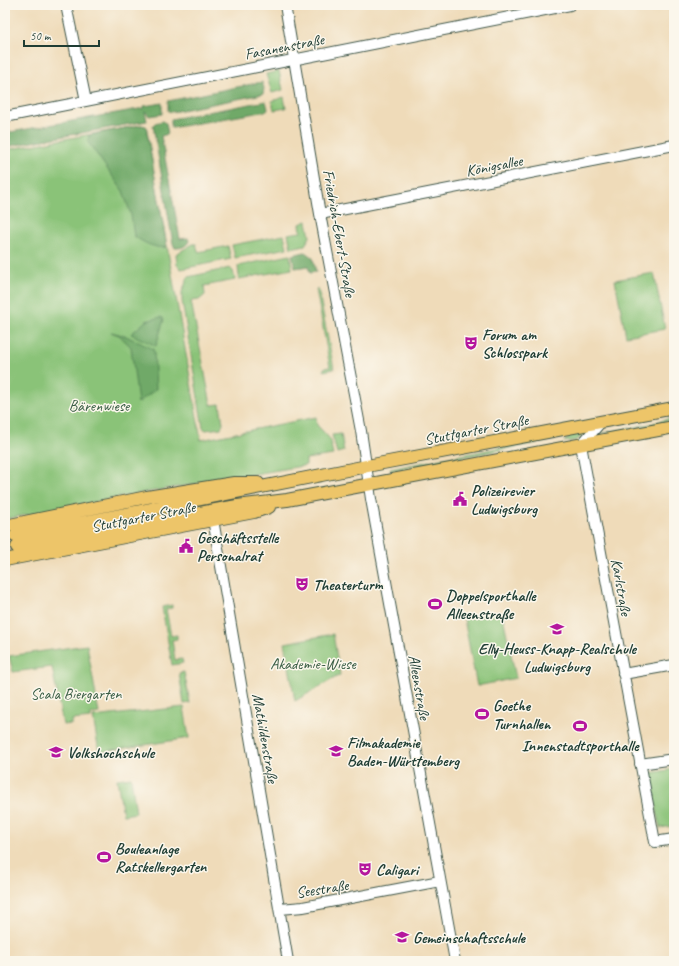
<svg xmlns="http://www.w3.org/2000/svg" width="679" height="966" viewBox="0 0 679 966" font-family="Caveat,sans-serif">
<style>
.green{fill:#8ac378;stroke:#548056}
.forest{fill:#6fa968;stroke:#47734e}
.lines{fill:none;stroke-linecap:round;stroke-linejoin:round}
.major-tunnel{stroke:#c5bb9e;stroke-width:12;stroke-dasharray:12 6;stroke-linecap:butt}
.minor-casing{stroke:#3e5548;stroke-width:12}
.major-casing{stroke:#3e5548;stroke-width:14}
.minor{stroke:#fff;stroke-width:10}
.major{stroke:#edc569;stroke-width:12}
.labels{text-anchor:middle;stroke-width:3;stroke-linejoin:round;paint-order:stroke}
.street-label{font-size:16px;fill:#1f3d34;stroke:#fbf7ec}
.poi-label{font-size:16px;font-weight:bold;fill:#1f3d34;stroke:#fbf7ec;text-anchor:start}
.park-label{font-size:16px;fill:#3a5e45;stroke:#fbf7ec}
</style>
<rect width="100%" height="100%" fill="#fbf7ec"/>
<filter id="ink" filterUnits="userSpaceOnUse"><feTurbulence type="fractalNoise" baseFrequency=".025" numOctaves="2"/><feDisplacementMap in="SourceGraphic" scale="8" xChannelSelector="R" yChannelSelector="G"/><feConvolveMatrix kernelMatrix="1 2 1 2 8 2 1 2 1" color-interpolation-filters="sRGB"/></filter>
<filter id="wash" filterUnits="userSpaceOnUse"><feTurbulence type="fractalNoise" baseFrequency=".012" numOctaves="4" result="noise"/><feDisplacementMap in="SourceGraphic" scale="16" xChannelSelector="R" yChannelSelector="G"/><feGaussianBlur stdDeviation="0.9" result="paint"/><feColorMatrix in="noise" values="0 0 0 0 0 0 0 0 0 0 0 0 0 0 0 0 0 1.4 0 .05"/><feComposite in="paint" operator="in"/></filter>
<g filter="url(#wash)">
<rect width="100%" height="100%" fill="#efdbb9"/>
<path class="green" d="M279,71L283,90L272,93L266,74Z
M284,97L286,108L274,110L272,101Z
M141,125L146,126L201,440L316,417L317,425L330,439L333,455L306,459V465L302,466L142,493L5,519V150Z
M307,221L310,237L305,245L291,248L288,234L301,232L300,224Z
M284,235L287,248L235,258L232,245Z
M193,244H196L198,252L228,246L231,259L181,269L177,265L176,254Z
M290,255L292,269L239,279L238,266Z
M230,268L233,271L235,280L204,286L205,295L199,300L191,301L211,405L220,404L223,424L221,428L206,430L203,428L182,301V292L188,277Z
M654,273L665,329L626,336L615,280Z
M318,288L334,369L324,371V368L330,367L316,289Z
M674,417V419L660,424L597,435V434L650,424Z
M585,431L578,440L564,442L571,434Z
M341,434L344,451L337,453L332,435Z
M554,437L552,440L391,471L390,469Z
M13,528L17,552L5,555V529Z
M172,605V608L166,609L171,636L177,635V639L172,640L175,660L182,659L183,663L172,665L162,607Z
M502,612L516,678L477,686L464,619Z
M333,634L340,675L295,701L285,643Z
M87,645L99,713L91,714V718L72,720V724L63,725L52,667L13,672L9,656Z
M184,672L190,703L184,704L179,673Z
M184,707L189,738L99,752L93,717Z
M674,769V826L660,828L650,773Z
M131,777L136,813L123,815L117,779Z"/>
<path class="forest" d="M262,82L264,88L263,94L172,112L168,111V101Z
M266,101L268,109L267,111L171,128V119Z
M162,103V114L149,116L145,111L147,121L5,147V133L144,108V106Z
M163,121L166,123L168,134L161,136L180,239L188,238L189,241C186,247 182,248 175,248L173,244L153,125L155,123Z
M141,125L146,126L167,247C157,250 142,242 134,236L131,215L123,191L88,142L89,135Z
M305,252L313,258L316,272L310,273L308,266L295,268L292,255Z
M161,317L164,319L156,346L131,334L146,321Z
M111,332L126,336L153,349L154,352L156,389L138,403L131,347L119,335Z"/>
</g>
<g filter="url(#ink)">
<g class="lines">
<path class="major-tunnel" d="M5,537L15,536
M5,549L17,547"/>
<defs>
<path id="minor" d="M66,5L86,101
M285,5L320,214L361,431L371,499L455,961
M5,117L570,5
M320,214L674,145
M601,422L581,445L655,842L674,839
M213,519L288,961
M623,674L674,665
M640,764L674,759
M280,909L303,907L440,881"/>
<path id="major" d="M5,526L147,497L234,483H258
M15,536L367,466L674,408
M17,547L237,506L287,500L350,488L674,427
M5,560L254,512L269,507"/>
</defs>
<use href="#minor" class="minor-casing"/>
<use href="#major" class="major-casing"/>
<use href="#minor" class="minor"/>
<use href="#major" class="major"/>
</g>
</g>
<defs>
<symbol id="theatre-bare" viewBox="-9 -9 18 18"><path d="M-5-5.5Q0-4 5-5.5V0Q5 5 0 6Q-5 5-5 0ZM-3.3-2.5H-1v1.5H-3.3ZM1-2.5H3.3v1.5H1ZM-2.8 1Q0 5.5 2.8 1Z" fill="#b5179e" stroke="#fbf7ec" stroke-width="2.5" paint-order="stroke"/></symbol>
<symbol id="civic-bare" viewBox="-9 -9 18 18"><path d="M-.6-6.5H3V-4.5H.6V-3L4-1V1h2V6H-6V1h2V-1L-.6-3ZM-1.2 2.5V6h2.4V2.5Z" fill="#b5179e" stroke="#fbf7ec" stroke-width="2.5" paint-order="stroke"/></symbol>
<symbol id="stadium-bare" viewBox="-9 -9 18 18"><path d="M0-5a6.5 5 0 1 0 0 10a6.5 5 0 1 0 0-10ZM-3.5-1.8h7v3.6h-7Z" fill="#b5179e" stroke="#fbf7ec" stroke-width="2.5" paint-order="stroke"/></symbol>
<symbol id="school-bare" viewBox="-9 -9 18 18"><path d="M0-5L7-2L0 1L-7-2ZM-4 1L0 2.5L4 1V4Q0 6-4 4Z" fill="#b5179e" stroke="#fbf7ec" stroke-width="2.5" paint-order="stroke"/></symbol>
<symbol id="university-bare" viewBox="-9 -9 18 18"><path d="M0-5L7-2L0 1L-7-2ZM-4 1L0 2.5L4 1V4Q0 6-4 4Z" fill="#b5179e" stroke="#fbf7ec" stroke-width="2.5" paint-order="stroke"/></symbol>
</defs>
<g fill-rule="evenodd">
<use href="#theatre-bare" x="461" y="333" width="20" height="20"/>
<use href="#civic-bare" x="450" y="489" width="20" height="20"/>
<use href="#civic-bare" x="176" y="536" width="20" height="20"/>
<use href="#theatre-bare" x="292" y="574" width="20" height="20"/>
<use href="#stadium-bare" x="425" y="594" width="20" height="20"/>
<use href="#school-bare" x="547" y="619" width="20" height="20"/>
<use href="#stadium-bare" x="472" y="704" width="20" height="20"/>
<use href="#stadium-bare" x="570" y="716" width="20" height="20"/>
<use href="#university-bare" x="326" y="741" width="20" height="20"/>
<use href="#university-bare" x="46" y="742" width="20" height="20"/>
<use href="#stadium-bare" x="94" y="847" width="20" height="20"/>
<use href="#theatre-bare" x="355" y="859" width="20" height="20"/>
<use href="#school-bare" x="392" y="927" width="20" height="20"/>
</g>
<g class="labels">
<g class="street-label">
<text transform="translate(284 46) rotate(-11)" y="6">Fasanenstraße</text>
<text transform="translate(494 165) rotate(-11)" y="6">Königsallee</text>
<text transform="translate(340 233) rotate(80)" y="6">Friedrich-Ebert-Straße</text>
<text transform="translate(476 429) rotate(-11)" y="6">Stuttgarter Straße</text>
<text transform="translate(143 516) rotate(-11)" y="6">Stuttgarter Straße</text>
<text transform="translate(622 587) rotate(80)" y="6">Karlstraße</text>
<text transform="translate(420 687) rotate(80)" y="6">Alleenstraße</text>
<text transform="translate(266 738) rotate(80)" y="6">Mathildenstraße</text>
<text transform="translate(322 888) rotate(-9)" y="6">Seestraße</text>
</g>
<g class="poi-label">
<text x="482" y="340">Forum am<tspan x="482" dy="18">Schlosspark</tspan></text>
<text x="471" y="496">Polizeirevier<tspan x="471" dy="18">Ludwigsburg</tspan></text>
<text x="197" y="543">Geschäftsstelle<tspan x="197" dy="18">Personalrat</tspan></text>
<text x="313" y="590">Theaterturm</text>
<text x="446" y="601">Doppelsporthalle<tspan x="446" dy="18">Alleenstraße</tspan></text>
<text x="557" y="654" text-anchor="middle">Elly-Heuss-Knapp-Realschule<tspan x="557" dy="18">Ludwigsburg</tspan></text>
<text x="493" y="711">Goethe<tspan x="493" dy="18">Turnhallen</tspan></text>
<text x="347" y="748">Filmakademie<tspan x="347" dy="18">Baden-Württemberg</tspan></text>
<text x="580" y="751" text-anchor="middle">Innenstadtsporthalle</text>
<text x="67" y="758">Volkshochschule</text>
<text x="115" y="854">Bouleanlage<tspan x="115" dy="18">Ratskellergarten</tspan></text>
<text x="376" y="875">Caligari</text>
<text x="413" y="943">Gemeinschaftsschule</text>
</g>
<g class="park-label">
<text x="99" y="411">Bärenwiese</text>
<text x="313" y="669">Akademie-Wiese</text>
<text x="76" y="699">Scala Biergarten</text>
</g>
</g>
<rect width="679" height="966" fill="none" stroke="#fbf7ec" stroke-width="20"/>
<path d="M24 40v6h75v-6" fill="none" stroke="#1f3d34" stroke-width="2"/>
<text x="30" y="40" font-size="12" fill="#1f3d34" stroke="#fbf7ec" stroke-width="3" paint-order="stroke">50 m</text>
</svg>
